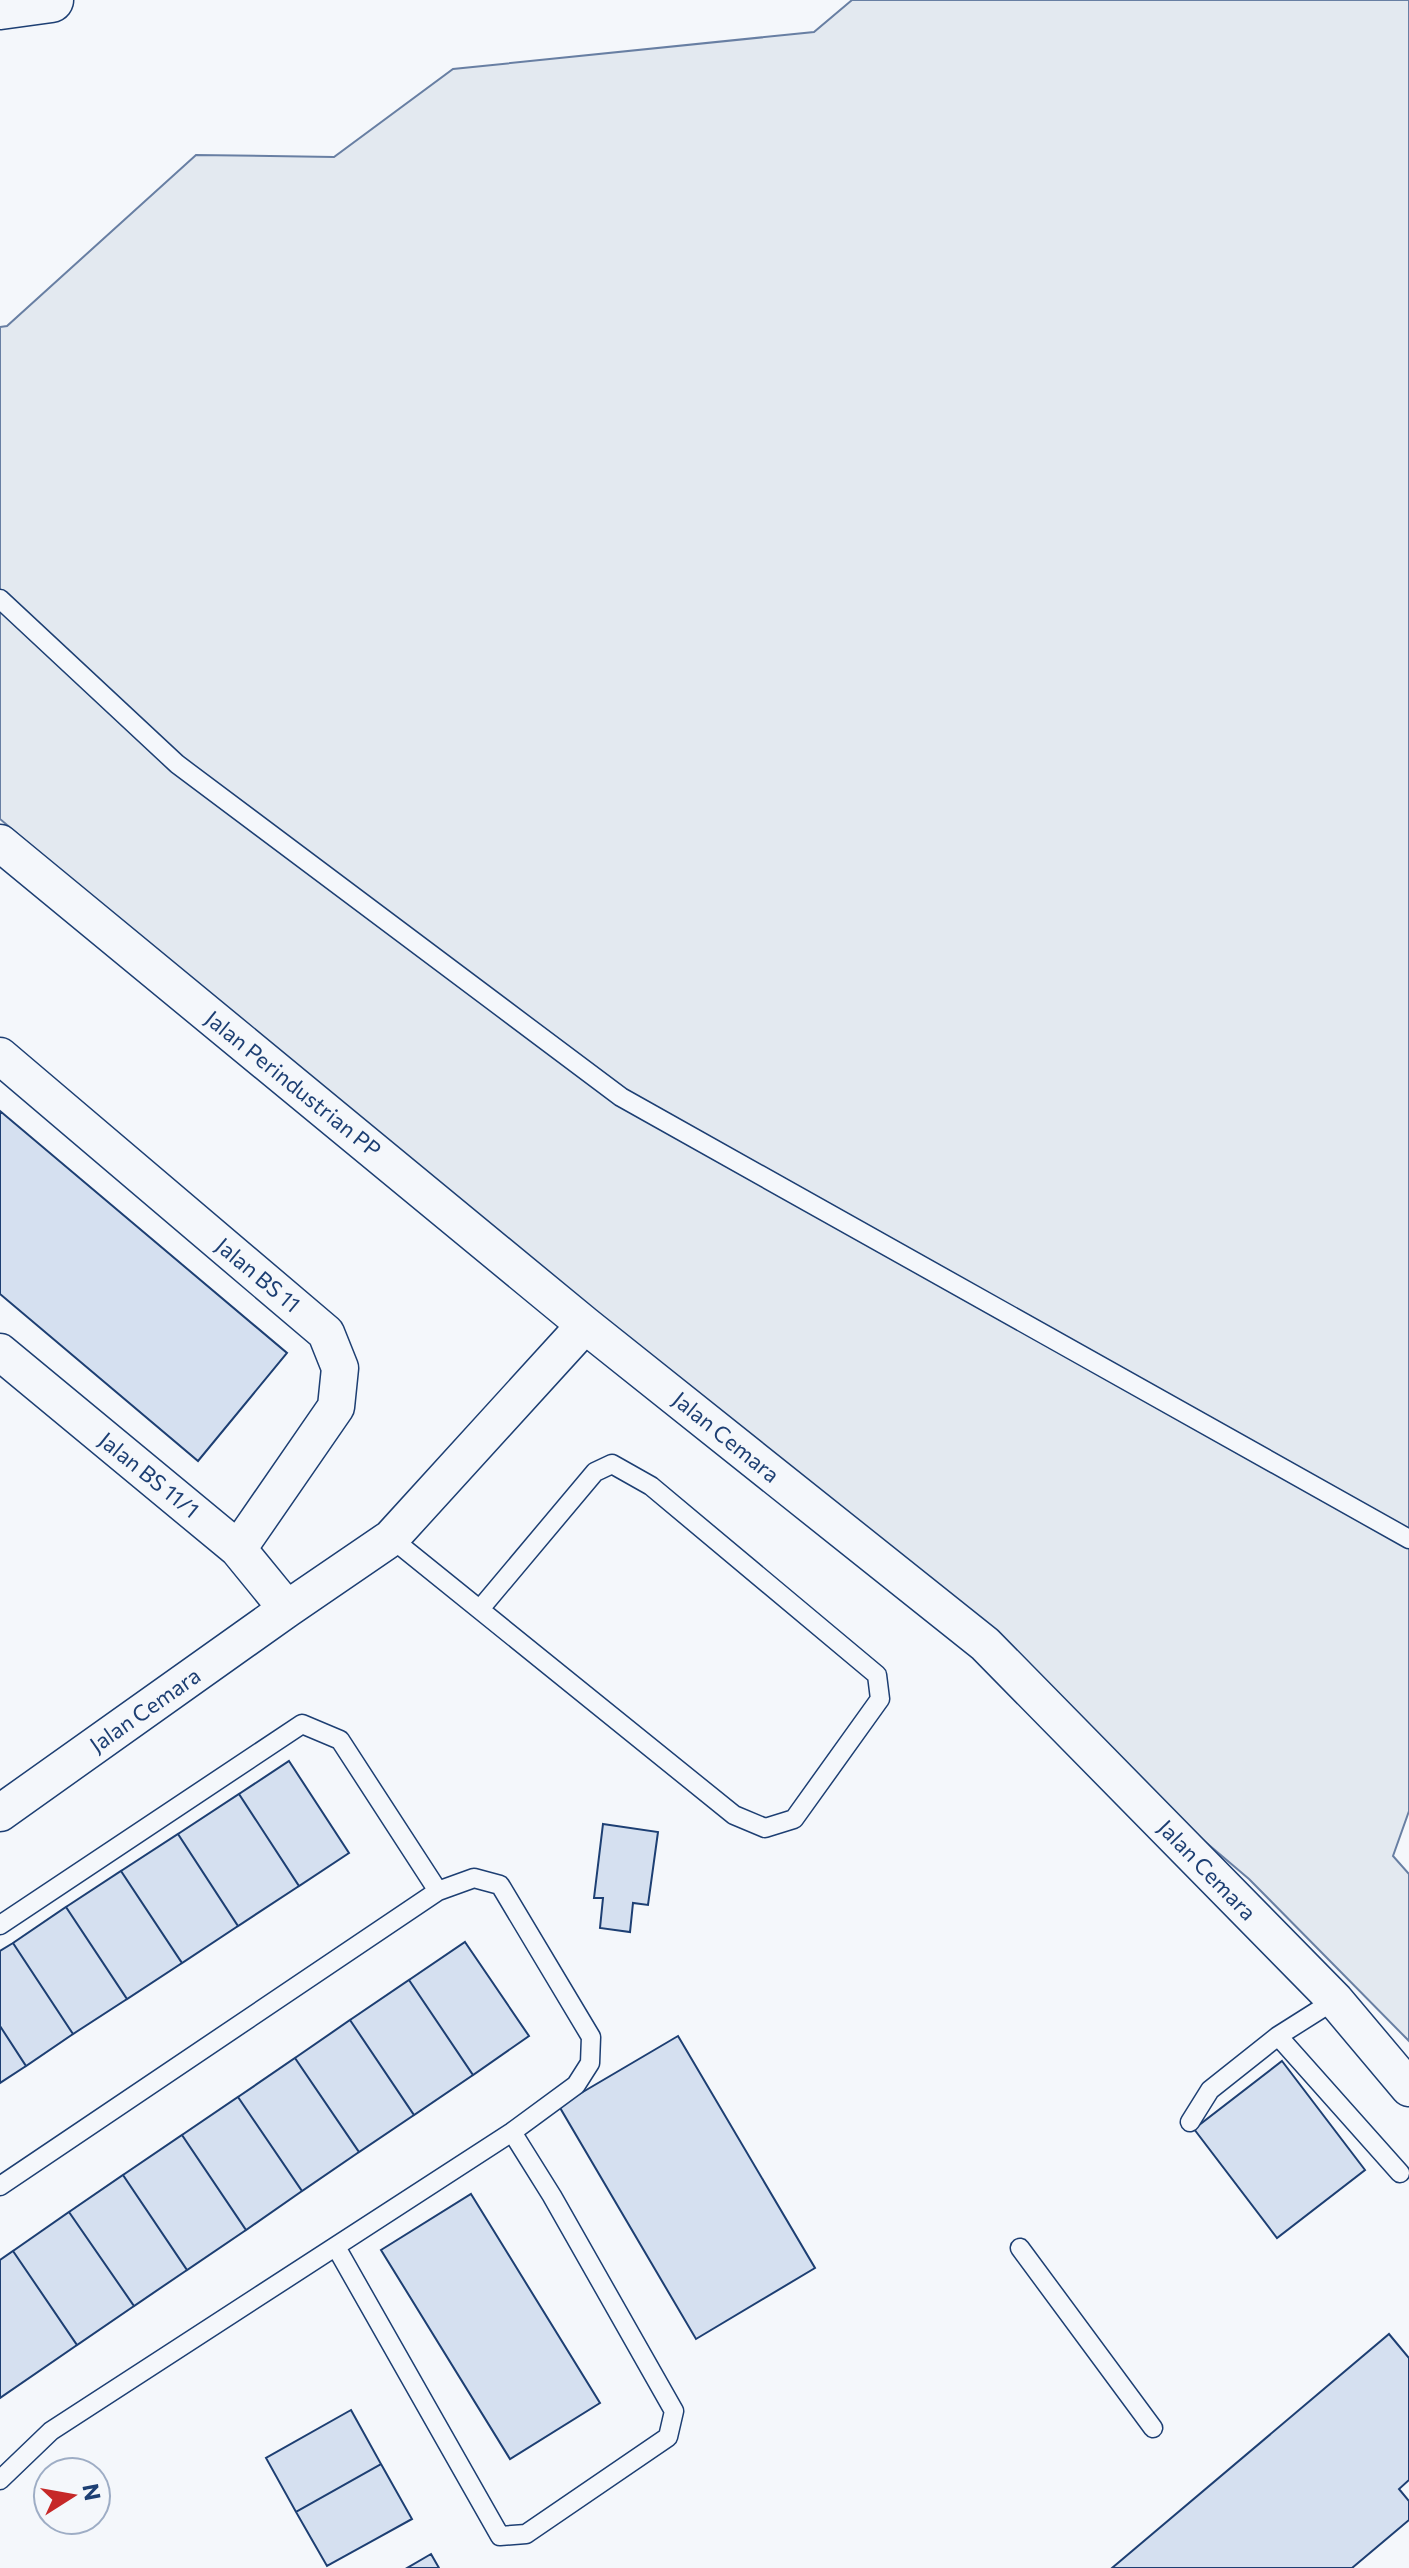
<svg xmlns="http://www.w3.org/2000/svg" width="1409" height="2568" viewBox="0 0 1409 2568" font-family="Commissioner,sans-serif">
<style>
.green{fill:#e3e9f0;stroke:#687fa3;stroke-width:2}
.building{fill:#d5e0f0;stroke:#1d3f73;stroke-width:2}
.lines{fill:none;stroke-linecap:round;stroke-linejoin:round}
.service-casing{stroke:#1d3f73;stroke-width:21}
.minor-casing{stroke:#1d3f73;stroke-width:39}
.motorway-casing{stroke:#1d3f73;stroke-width:47}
.service{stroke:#f4f7fb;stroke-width:18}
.minor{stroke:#f4f7fb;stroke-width:36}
.motorway{stroke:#f4f7fb;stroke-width:44}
.labels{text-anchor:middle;stroke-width:6;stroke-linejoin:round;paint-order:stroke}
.street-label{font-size:22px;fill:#1d3f73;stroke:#f4f7fb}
</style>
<rect width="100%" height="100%" fill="#f4f7fb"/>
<path class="green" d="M852,0H1409V1811L1393,1856L1409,1874V2041L1249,1879L0,819V327L7,326L196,155L334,157L453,69L814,32Z"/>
<path class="building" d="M0,1111L287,1353L198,1461L0,1294Z
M289,1761L349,1853L299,1886L239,1794Z
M239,1794L299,1886L238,1926L178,1834Z
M603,1824L658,1832L648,1905L633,1903L630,1932L600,1928L603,1898H594Z
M178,1834L238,1926L182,1963L121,1871Z
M121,1871L182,1963L127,1999L66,1907Z
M66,1907L127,1999L73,2034L13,1943Z
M465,1942L529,2036L473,2075L409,1980Z
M13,1943L73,2034L26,2066L0,2026V1951Z
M409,1980L473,2075L414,2115L350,2020Z
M350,2020L414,2115L359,2152L295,2058Z
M0,2026L26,2066L0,2083Z
M678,2036L815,2268L696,2339L559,2106Z
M295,2058L359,2152L302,2191L238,2097Z
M1282,2061L1365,2170L1277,2238L1194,2129Z
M238,2097L302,2191L246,2230L182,2135Z
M182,2135L246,2230L187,2270L123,2175Z
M123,2175L187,2270L134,2306L69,2212Z
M471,2194L600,2403L510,2459L381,2250Z
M69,2212L134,2306L77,2345L13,2251Z
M13,2251L77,2345L0,2398V2260Z
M1389,2334L1409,2358V2480L1399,2489L1409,2501V2520L1352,2568H1112Z
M351,2410L381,2464L296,2512L266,2458Z
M381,2464L412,2519L327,2566L296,2512Z
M431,2554L439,2568H407Z"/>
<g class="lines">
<defs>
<path id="service" d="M0,599L177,764L621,1097L1409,1539
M391,1538L734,1815L765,1828L794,1819L880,1699L877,1675L651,1486L612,1464L595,1472L480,1609
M0,1925L302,1724L340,1740L438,1891L474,1878L500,1885L591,2037L590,2063L576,2085L512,2132L51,2431L0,2480
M1278,2036L1400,2173
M1190,2122L1210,2090L1278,2036L1335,2000
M0,2186L438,1891
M336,2247L500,2536L526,2534L668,2437L674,2411L552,2196L512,2132
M1020,2248L1153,2428"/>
<path id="minor" d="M0,843L585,1325L985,1644L1335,2000L1409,2088
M0,1056L326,1333L340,1368L336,1407L238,1549
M0,1352L238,1549L287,1609
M0,1813L287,1609L391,1538L585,1325"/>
<path id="motorway" d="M0,7L51,0"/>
</defs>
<use href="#service" class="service-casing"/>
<use href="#minor" class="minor-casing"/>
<use href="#motorway" class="motorway-casing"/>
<use href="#service" class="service"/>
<use href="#minor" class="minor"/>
<use href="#motorway" class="motorway"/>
</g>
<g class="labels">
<g class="street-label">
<text transform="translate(293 1084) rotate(39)" y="8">Jalan Perindustrian PP</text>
<text transform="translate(258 1275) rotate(40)" y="8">Jalan BS 11</text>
<text transform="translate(726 1437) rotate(39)" y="8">Jalan Cemara</text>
<text transform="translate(149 1475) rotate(39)" y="8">Jalan BS 11/1</text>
<text transform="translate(145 1710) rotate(-35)" y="8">Jalan Cemara</text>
<text transform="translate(1207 1870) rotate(46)" y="8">Jalan Cemara</text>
</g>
</g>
<g transform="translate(72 2496) rotate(79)"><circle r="38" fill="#f4f7fb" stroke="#9eadc5" stroke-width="2"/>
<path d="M0-6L14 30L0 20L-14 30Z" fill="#c62828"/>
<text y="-12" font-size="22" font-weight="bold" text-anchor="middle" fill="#1d3f73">N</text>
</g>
</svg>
